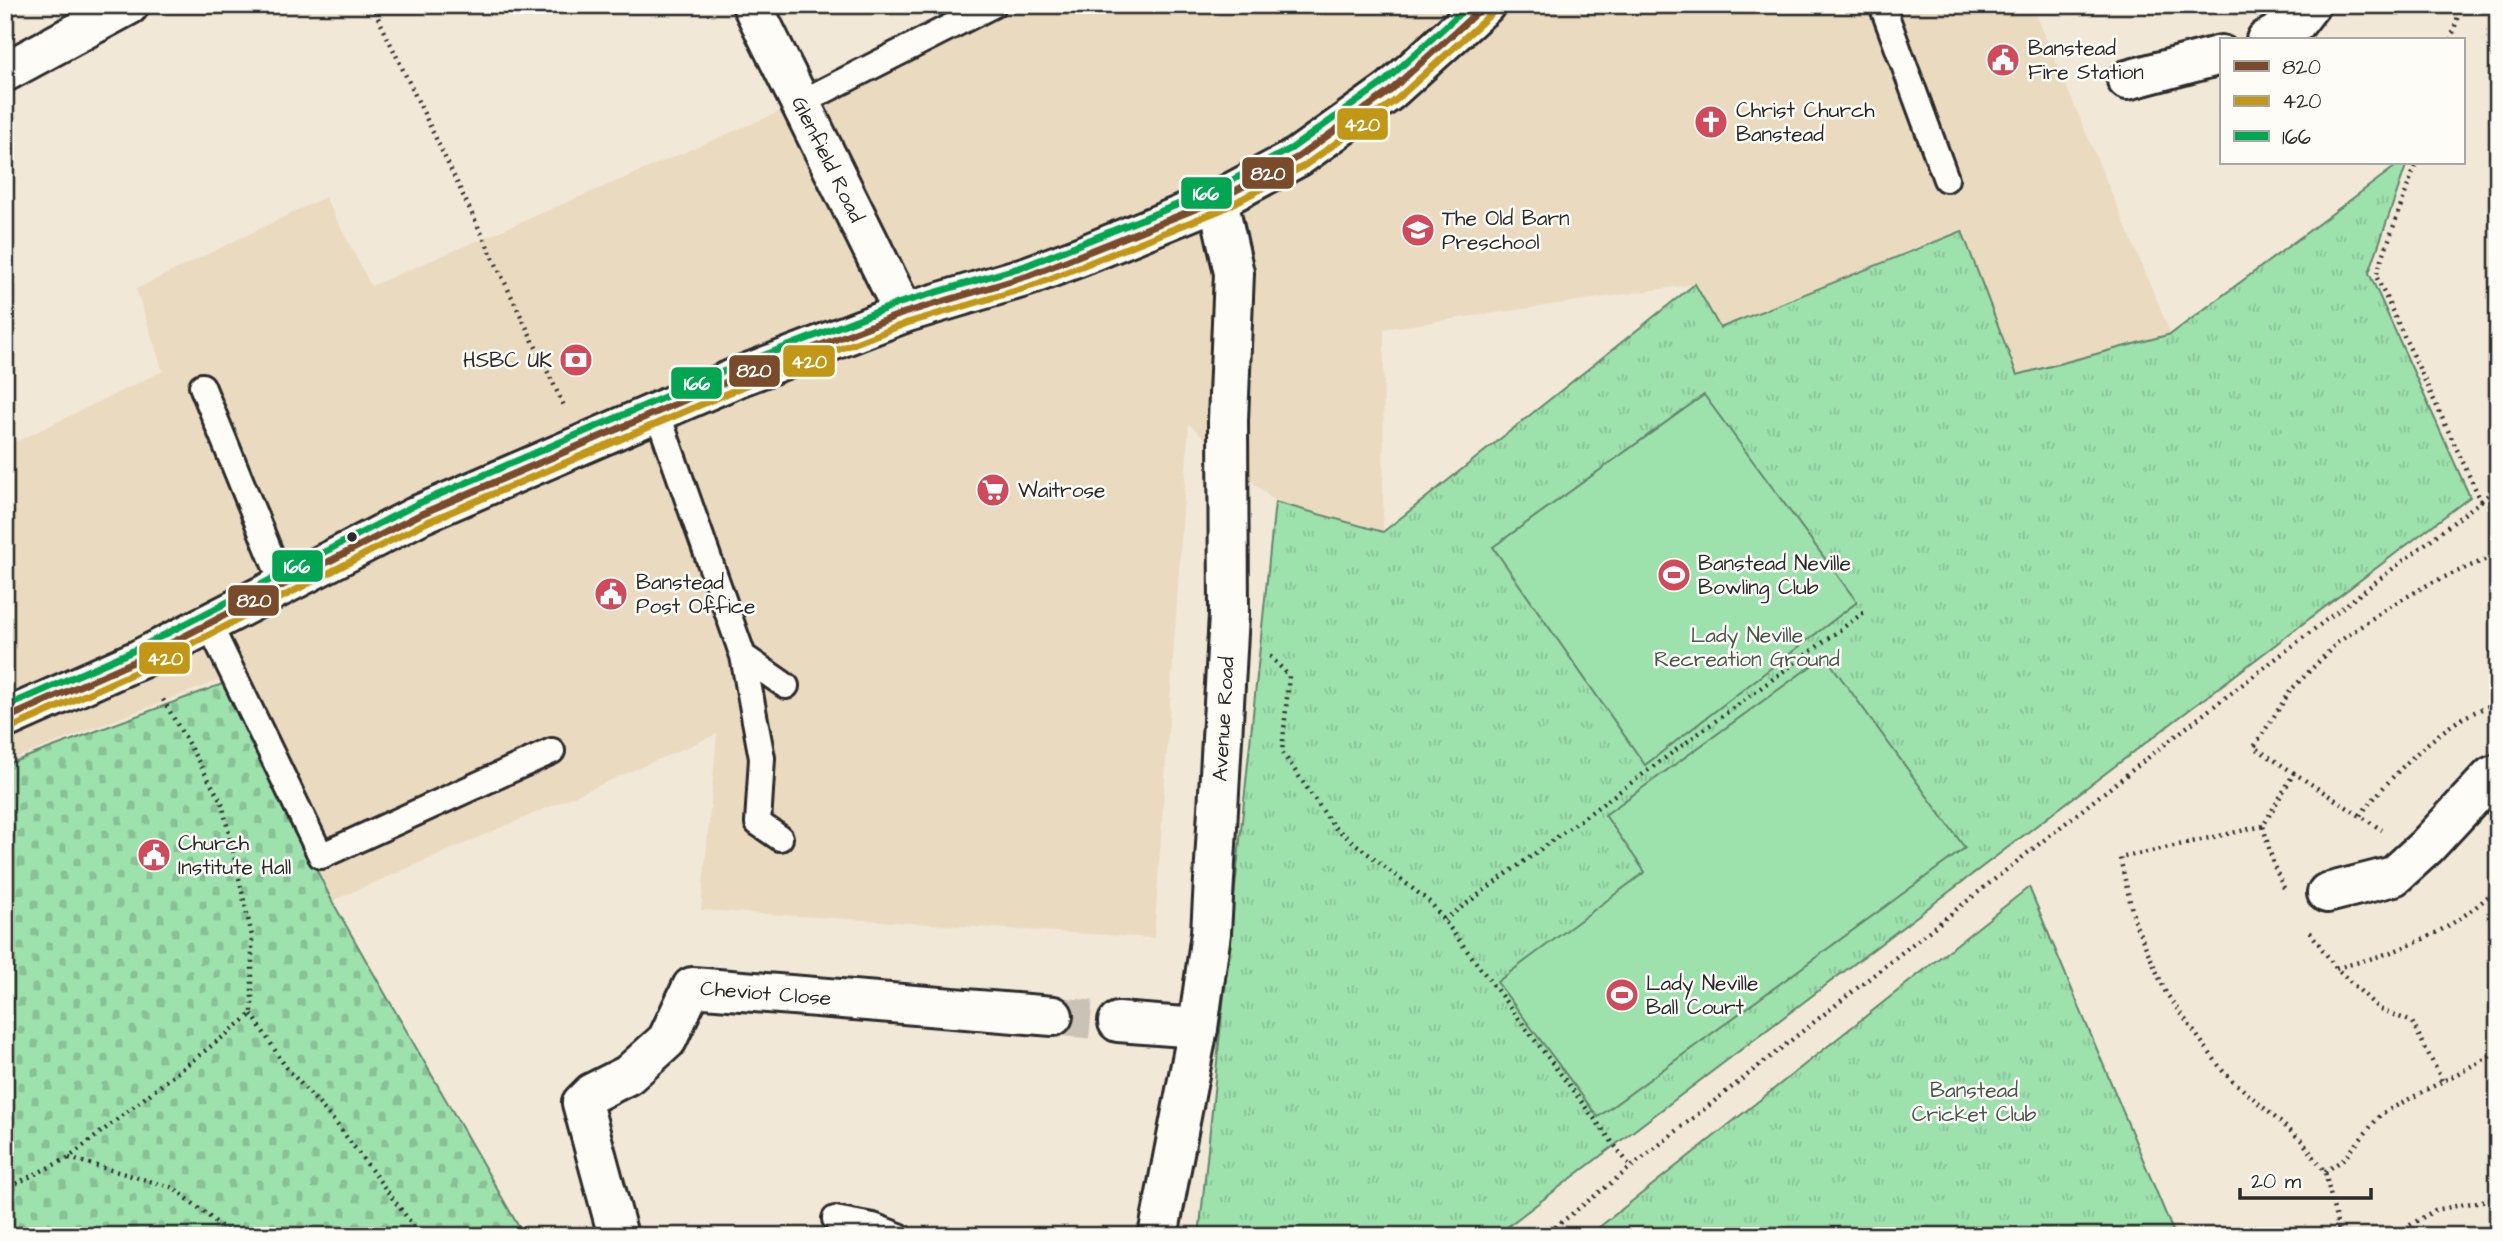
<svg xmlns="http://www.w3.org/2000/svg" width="2503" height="1241" viewBox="0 0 2503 1241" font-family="'Architects Daughter',sans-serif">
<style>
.built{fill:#eadac0}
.grass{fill:url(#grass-tufts);stroke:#64866c;stroke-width:2}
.cemetery{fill:url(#cemetery-stones);stroke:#64866c;stroke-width:2}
.pitch{fill:#9de1ad;stroke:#64866c;stroke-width:2}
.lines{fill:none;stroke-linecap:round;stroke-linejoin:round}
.minor-tunnel{stroke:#cac2b5;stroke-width:38;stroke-dasharray:38 19;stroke-linecap:butt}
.service-casing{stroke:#2b2b2b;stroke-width:30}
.minor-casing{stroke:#2b2b2b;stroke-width:44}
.secondary-casing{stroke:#2b2b2b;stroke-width:44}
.path{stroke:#2b2b2b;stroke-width:4.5;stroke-dasharray:2 5;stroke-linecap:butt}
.service{stroke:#fdfcf7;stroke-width:24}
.minor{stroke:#fdfcf7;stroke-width:38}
.secondary{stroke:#fdfcf7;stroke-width:38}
.bus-1-casing{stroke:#fdfcf7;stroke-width:12}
.bus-2-casing{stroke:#fdfcf7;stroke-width:12}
.bus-3-casing{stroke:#fdfcf7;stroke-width:12}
.bus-1{stroke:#7a4b2a;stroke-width:7}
.bus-2{stroke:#c29715;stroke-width:7}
.bus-3{stroke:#00a651;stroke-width:7}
.bus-dot{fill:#2b2b2b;stroke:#fdfcf7;stroke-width:2.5}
.labels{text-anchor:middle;stroke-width:5;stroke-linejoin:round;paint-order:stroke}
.poi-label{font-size:21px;fill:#2b2b2b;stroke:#fdfcf7;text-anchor:start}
.street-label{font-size:21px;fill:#2b2b2b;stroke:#fdfcf7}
.park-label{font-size:21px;fill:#48584c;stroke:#fdfcf7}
.line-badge{stroke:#fdfcf7;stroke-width:2.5}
.badge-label{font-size:19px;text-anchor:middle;font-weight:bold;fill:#fff}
</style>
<defs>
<pattern id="grass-tufts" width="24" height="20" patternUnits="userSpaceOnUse" patternTransform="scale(1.75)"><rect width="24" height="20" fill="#9de1ad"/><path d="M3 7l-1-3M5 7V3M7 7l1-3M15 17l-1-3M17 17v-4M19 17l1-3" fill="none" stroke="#87c195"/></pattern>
<pattern id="cemetery-stones" width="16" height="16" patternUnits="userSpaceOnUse" patternTransform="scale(1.75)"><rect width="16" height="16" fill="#9de1ad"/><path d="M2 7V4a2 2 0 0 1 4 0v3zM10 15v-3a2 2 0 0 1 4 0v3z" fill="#87c195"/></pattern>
</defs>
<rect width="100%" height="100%" fill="#f2e8d7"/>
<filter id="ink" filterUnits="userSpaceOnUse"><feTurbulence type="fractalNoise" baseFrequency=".0143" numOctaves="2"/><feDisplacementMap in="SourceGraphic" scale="14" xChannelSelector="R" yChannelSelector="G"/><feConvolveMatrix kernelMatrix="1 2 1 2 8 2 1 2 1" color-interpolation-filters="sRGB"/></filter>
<g filter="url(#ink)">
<path class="built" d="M996,5H2032L2171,334L2017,375L1962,231L1720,329L1695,284L1384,329L1383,532L1275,502L1189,424L1154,938L701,910L717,734L332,901L233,675L5,762V447L163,371L136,289L325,197L371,286L847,83Z"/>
<path class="grass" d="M2400,163H2407L2369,273L2470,497L1495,1236H1199L1275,502L1383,532L1695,284L1720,328L1962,231L2017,375L2171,334Z
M2029,887L2175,1236H1588Z"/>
<path class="cemetery" d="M225,683L332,901L524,1236H5V765Z"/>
<path class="pitch" d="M1704,395L1857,602L1645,765L1493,547Z
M1825,656L1965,848L1598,1117L1497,982L1645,872L1605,815Z"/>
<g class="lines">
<path class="minor-tunnel" d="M1053,1016L1118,1022"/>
<defs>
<path id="service" d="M1882,5L1946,179
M800,103L993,5
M202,386L283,585
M657,412L743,656L786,686
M209,624L321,856L552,751
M743,656L762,758L758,823L780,838
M835,1219L873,1226L899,1236"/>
<g id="minor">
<path id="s1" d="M752,5L904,313"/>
<path d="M2266,40L2296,23L2310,5"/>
<path d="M5,72L129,5"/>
<path d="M2127,80L2221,55"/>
<path d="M2327,893L2394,876L2426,847L2492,776L2498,774"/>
<path d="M1118,1022L1198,1028"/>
<path id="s2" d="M617,1232L582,1103L592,1093L628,1075L667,1040L692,987L1053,1016"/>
<path id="s3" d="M1158,1236L1198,1028L1211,933L1229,615L1228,420L1234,273L1218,200"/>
</g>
<path id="secondary" d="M5,719L140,659L421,514L738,377L904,313L1028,276L1079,257L1218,200L1298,157L1390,91L1485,5"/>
</defs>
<use href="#service" class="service-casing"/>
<use href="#minor" class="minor-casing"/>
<use href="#secondary" class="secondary-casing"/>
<path class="path" d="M372,5L565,408
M2451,40L2458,16
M2481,501L2498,487
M1270,656L1289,676L1282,752L1334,827L1431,903L1631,1167
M2294,773L2254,747L2291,690L2337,643L2387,608L2431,583L2498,554
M2360,815C2389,780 2419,746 2458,721C2470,713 2485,708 2498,702
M2263,826L2120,858L2135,923L2166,993L2225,1074L2302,1141L2325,1172L2340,1236
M2284,888L2274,866L2263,826L2294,773L2382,830
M1444,920L1867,610
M2310,932L2336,968L2379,1009L2412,1022L2442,1080
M2336,968C2398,953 2452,933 2498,887
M252,1014L285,1066L336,1123L421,1236
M69,1158L174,1188L233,1236
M2325,1172L2345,1158L2381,1114L2498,1052
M5,1192L11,1186L68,1158L252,1014V936L222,803L161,696
M1544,1236L2183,730L2481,501L2376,276L2416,163
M2392,1236L2435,1210L2498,1198"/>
<use href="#service" class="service"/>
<use href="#minor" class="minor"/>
<use href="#secondary" class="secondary"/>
<defs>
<path id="bus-1" d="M5,719L140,659L421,514L738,377L904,313L1028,276L1218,200L1298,157L1390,91L1485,5"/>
<path id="bus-2" d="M9,729L145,668L425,523L742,387L907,323L1032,286L1223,209L1304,166L1396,100L1492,13"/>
<path id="bus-3" d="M5,707L135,650L417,504L734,367L900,303L1025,266L1214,190L1292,148L1383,83L1469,5"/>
</defs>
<use href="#bus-1" class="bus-1-casing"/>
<use href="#bus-2" class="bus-2-casing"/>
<use href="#bus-3" class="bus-3-casing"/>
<use href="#bus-1" class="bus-1"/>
<use href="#bus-2" class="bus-2"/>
<use href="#bus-3" class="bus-3"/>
</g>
</g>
<defs>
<symbol id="civic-disc" viewBox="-11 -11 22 22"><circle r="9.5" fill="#d1495b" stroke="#fdfcf7"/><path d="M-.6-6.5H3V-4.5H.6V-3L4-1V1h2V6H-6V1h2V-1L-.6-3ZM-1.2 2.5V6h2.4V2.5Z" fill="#fff"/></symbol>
<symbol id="church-disc" viewBox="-11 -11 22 22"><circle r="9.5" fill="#d1495b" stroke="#fdfcf7"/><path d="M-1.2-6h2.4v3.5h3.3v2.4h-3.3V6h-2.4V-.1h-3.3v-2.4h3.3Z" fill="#fff"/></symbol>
<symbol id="school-disc" viewBox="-11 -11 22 22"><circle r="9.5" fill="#d1495b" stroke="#fdfcf7"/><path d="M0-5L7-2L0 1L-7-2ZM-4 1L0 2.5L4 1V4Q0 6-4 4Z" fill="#fff"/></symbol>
<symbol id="bank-disc" viewBox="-11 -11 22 22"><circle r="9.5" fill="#d1495b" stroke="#fdfcf7"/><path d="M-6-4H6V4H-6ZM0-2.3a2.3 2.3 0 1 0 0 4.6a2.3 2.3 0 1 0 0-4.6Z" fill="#fff"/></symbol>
<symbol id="supermarket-disc" viewBox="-11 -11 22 22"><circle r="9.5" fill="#d1495b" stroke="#fdfcf7"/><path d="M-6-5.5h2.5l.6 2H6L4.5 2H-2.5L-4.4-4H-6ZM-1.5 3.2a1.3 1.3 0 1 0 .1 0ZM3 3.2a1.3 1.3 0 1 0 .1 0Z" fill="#fff"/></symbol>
<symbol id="stadium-disc" viewBox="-11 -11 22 22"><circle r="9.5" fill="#d1495b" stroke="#fdfcf7"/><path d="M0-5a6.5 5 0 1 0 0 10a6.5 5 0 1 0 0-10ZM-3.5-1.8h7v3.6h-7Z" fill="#fff"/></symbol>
</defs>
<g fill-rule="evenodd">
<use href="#civic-disc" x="1984" y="41" width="38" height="38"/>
<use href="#church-disc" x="1692" y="103" width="38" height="38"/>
<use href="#school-disc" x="1399" y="211" width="38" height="38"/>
<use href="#bank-disc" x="557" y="341" width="38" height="38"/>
<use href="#supermarket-disc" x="974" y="471" width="38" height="38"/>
<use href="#stadium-disc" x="1655" y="556" width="38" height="38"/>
<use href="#civic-disc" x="592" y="575" width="38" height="38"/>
<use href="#civic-disc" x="135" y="836" width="38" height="38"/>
<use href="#stadium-disc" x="1603" y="976" width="38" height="38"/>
</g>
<circle class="bus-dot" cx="352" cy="537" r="6"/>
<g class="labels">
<g class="poi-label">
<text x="2028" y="55">Banstead<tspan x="2028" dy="24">Fire Station</tspan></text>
<text x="1736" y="117">Christ Church<tspan x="1736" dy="24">Banstead</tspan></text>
<text x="1442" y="225">The Old Barn<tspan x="1442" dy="24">Preschool</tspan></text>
<text x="552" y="367" text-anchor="end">HSBC UK</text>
<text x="1018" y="497">Waitrose</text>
<text x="1698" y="570">Banstead Neville<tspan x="1698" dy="24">Bowling Club</tspan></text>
<text x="636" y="589">Banstead<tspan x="636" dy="24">Post Office</tspan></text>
<text x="178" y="850">Church<tspan x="178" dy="24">Institute Hall</tspan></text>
<text x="1646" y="990">Lady Neville<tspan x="1646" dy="24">Ball Court</tspan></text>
</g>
<g class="street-label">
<text dy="7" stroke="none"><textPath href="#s1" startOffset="172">Glenfield Road</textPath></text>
<text dy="7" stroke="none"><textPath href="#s3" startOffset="522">Avenue Road</textPath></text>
<text dy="7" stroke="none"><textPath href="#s2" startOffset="373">Cheviot Close</textPath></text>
</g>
<g class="park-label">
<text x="1747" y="642">Lady Neville<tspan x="1747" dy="24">Recreation Ground</tspan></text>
<text x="1974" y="1097">Banstead<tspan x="1974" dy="24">Cricket Club</tspan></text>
</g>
</g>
<g class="line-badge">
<rect x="1336" y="107" width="53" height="34" rx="7" fill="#c29715"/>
<rect x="1241" y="156" width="54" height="34" rx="7" fill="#7a4b2a"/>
<rect x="1180" y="176" width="53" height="34" rx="7" fill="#00a651"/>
<rect x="782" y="344" width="54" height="34" rx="7" fill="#c29715"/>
<rect x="728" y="354" width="53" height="34" rx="7" fill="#7a4b2a"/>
<rect x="670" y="366" width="53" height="34" rx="7" fill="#00a651"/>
<rect x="271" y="549" width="53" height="34" rx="7" fill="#00a651"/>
<rect x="227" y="584" width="53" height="33" rx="7" fill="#7a4b2a"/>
<rect x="138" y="641" width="53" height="34" rx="7" fill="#c29715"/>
</g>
<g class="badge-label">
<text x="1362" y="131">420</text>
<text x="1268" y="180">820</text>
<text x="1206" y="200">166</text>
<text x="809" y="368">420</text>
<text x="754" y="377">820</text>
<text x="697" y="390">166</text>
<text x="297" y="573">166</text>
<text x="254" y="607">820</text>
<text x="165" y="665">420</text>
</g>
<rect width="2503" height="1241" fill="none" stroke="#fdfcf7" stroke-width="28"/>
<rect x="14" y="14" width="2475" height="1213" fill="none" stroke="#2b2b2b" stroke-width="2.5" filter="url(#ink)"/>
<rect x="2220" y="38" width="245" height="126" fill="#fdfcf7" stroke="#a9a8a5" stroke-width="2"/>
<rect x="2234" y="61" width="35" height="10" fill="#7a4b2a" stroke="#a9a8a5" stroke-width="2"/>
<text x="2282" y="74" font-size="21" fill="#2b2b2b">820</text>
<rect x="2234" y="96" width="35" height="10" fill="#c29715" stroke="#a9a8a5" stroke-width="2"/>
<text x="2282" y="108" font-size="21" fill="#2b2b2b">420</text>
<rect x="2234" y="131" width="35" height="10" fill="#00a651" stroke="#a9a8a5" stroke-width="2"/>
<text x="2282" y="144" font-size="21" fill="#2b2b2b">166</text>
<path d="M2240 1188v10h131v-10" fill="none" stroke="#2b2b2b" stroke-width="3.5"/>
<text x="2251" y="1188" font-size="21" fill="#2b2b2b" stroke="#fdfcf7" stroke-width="5" paint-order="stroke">20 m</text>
</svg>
